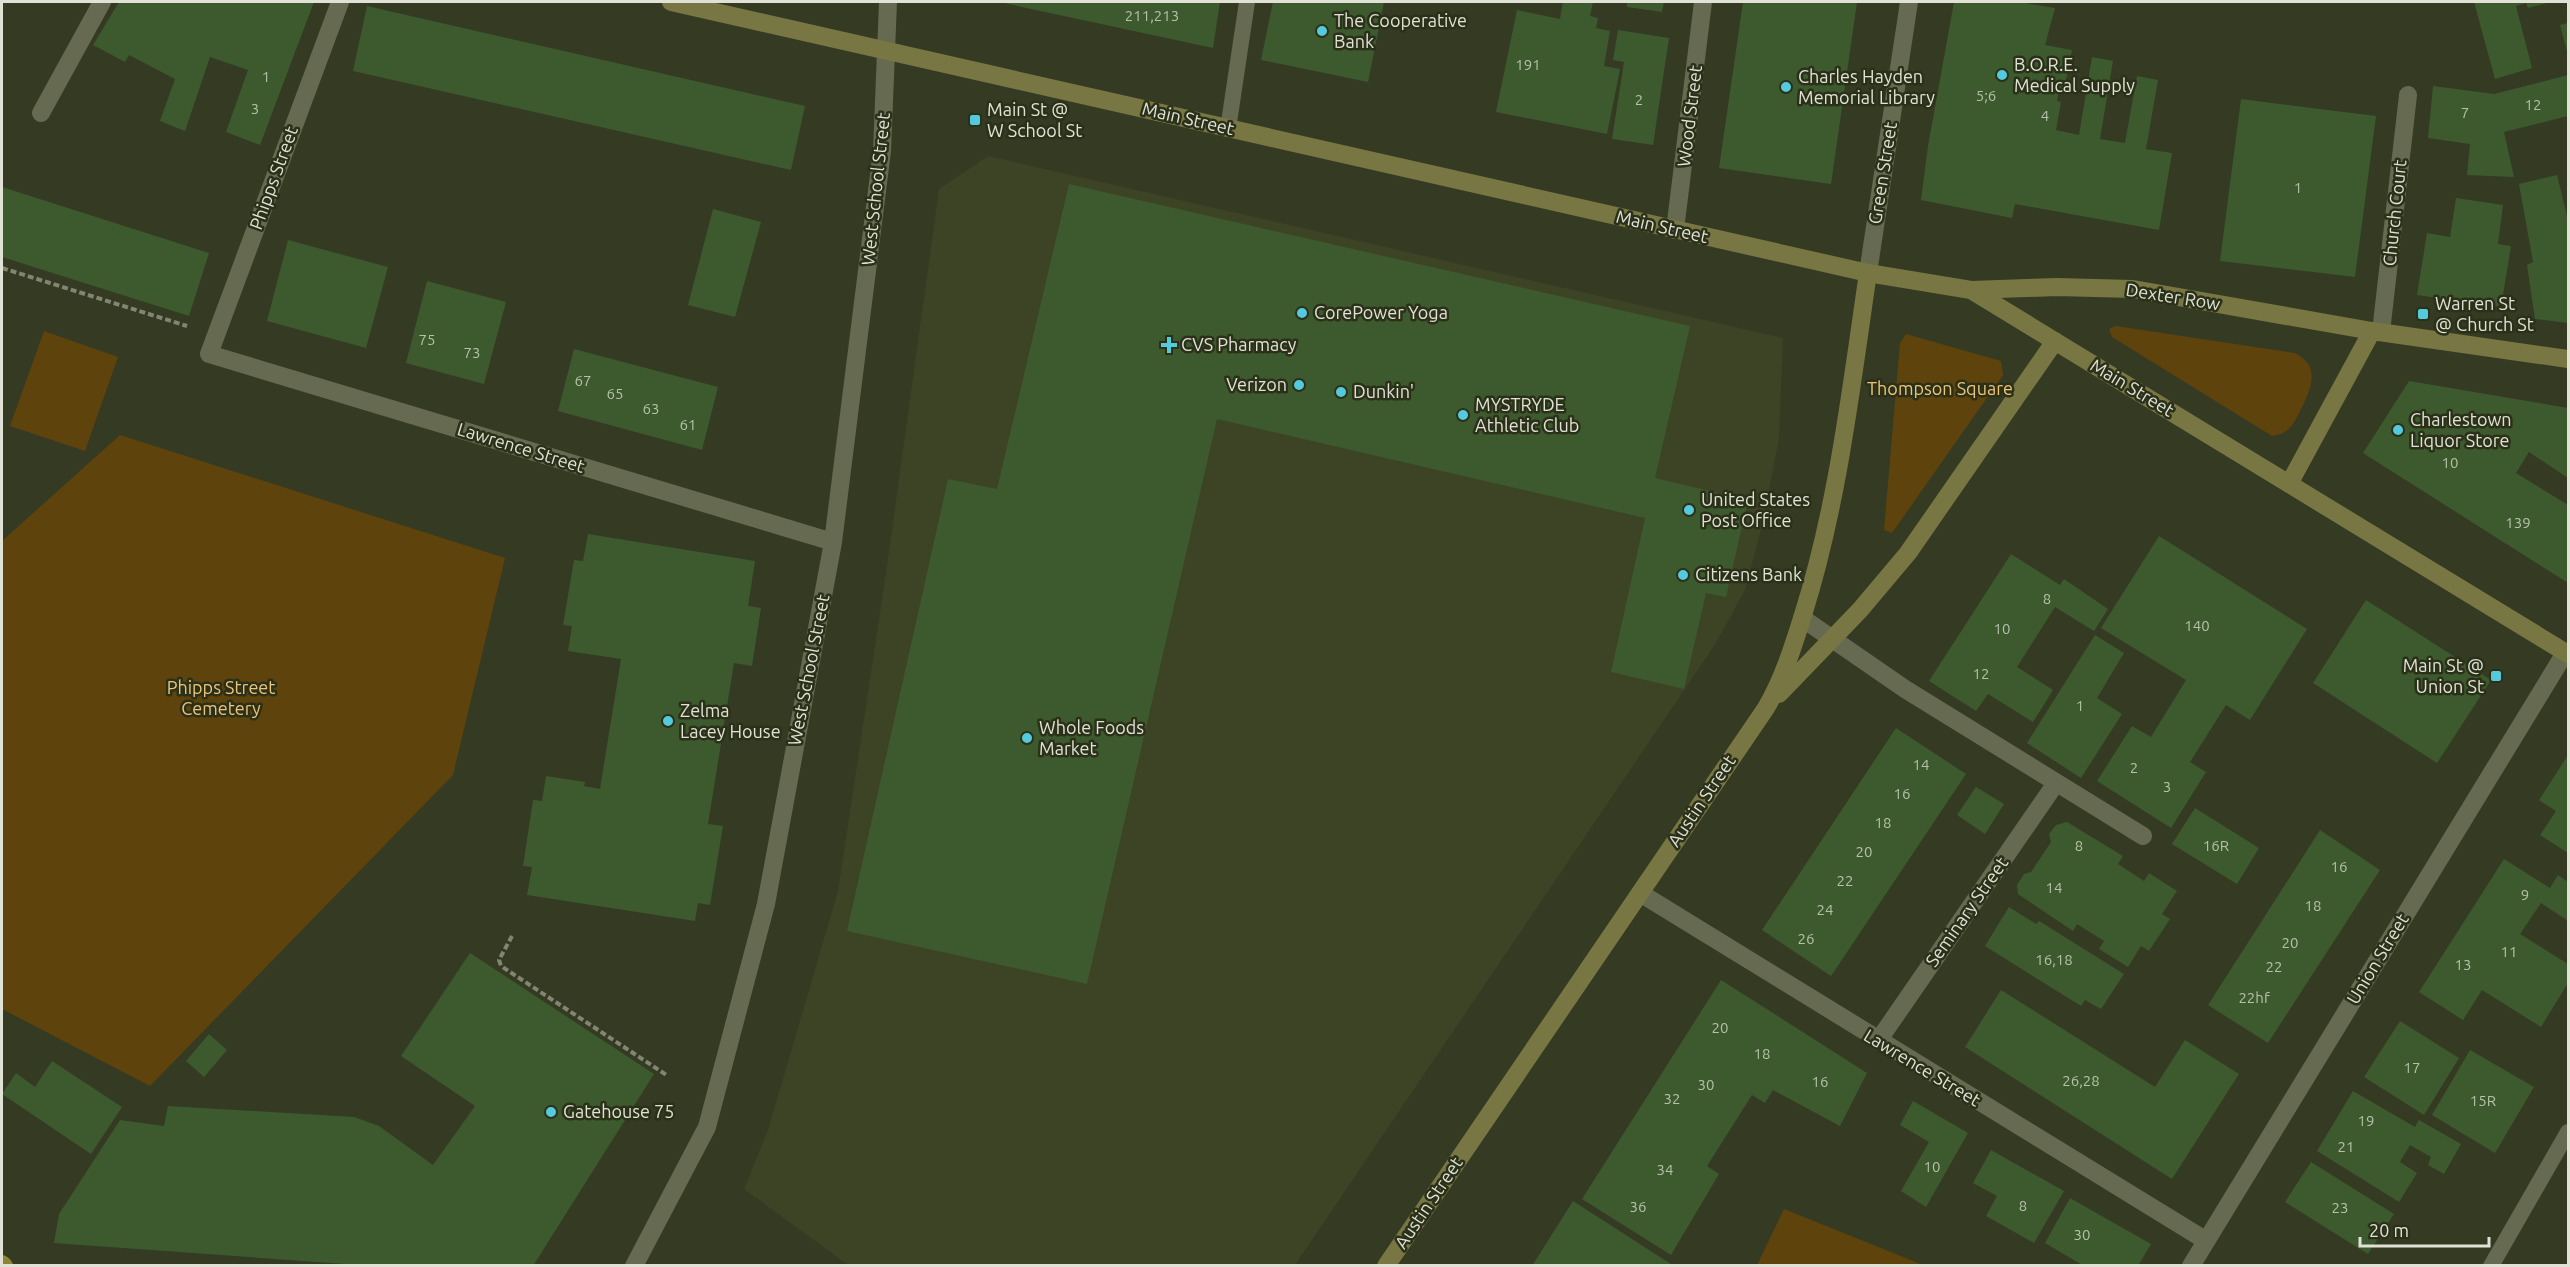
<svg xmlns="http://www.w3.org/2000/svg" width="2570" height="1267" viewBox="0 0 2570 1267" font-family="Ubuntu,sans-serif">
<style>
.built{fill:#3d4325}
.green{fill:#5e430d}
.building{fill:#3d5a2e}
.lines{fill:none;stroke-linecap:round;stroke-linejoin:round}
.path{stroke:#818572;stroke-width:4;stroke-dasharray:6 3;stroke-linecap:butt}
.lane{stroke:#656a51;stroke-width:16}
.street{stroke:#656a51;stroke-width:18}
.secondary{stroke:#787643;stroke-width:18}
.primary{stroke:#8c8335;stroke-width:18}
.poi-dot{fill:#54cadd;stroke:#2b3019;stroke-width:2}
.labels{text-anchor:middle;stroke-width:5;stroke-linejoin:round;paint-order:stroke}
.number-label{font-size:15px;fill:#b6c0aa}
.poi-label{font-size:18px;fill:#dfe2d4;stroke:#2b3019;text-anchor:start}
.street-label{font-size:18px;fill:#dfe2d4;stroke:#2b3019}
.park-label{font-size:18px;fill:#eec377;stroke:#2b3019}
</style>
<rect width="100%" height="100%" fill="#353a23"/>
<path class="built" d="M988,156L1783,338L1779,439L1762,526L1745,590L1716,643L1295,1265H848L744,1189L768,1130L838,891L886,573L939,189Z"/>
<path class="green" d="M2116,326L2295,353C2320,366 2312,385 2303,405C2295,421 2291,434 2272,436L2112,337L2109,329Z
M44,331L118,357L85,451L10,426Z
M1906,334L2001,361L2003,375L1892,533L1884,530L1900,343Z
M120,435L505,558L453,775L150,1086L2,1009V541Z
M1784,1209L1923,1265H1757Z"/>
<path class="building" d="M119,2H314L260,145L226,132L248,70L210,57L185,131L160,121L175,79L129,55L125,62L93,45Z
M999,2H1220L1213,48Z
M1273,2H1384L1368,82L1261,60Z
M1563,2H1593L1590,16L1598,18L1596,28L1610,31L1604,66L1620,69L1607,134L1496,112L1517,10L1560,19Z
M1627,2H1664L1662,12L1627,7Z
M1743,2H1857L1831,184L1719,168Z
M1954,2H2019L2055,8L2045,45L2072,50L2064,90L2059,89L2057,101L2061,102L2056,130L2079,135L2092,57L2113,61L2100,139L2125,143L2137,76L2158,80L2146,149L2172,153L2159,230L2015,204L2012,218L1921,200L1928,146Z
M2474,2H2551L2528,8L2526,3L2516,6L2532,68L2495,79Z
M367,6L805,106L791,170L353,71Z
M2568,23V55L2560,25Z
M1618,30L1669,38L1653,145L1612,139L1624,62L1613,60Z
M2568,75V116L2504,132L2514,177L2467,175L2470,144L2428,138L2433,86L2494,94Z
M2241,99L2376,116L2355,277L2220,261Z
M2557,175L2568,220V323L2535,319L2527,265L2533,262L2519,184Z
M1069,184L1690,326L1655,478L1748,500L1726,597L1706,593L1684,689L1611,672L1645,518L1217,419L1087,984L847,931L948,479L997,489Z
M2,187L209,253L189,316L2,257Z
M2456,198L2503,205L2498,244L2511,246L2501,307L2417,295L2427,233L2450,237Z
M713,209L761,222L735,317L688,305Z
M288,240L388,267L366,348L267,321Z
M427,281L506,302L484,384L406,363Z
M574,349L718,387L702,450L558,411Z
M2409,381L2568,408V478L2529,452L2516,473L2568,505V583L2363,453Z
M588,534L755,561L748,606L761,608L752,666L734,663L708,824L723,826L710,905L698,903L695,921L527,895L532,867L523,866L533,800L542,801L546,776L585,782L584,786L600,789L621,659L568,651L572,626L563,625L574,560L583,561Z
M2159,536L2307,629L2250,720L2226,705L2190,762L2206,772L2171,828L2097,781L2132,726L2151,737L2186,680L2101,628Z
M2011,554L2060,585L2064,579L2108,609L2094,631L2055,607L2017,667L2053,690L2033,722L1988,694L1976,711L1929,681Z
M2366,600L2491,680L2437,763L2313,683Z
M2095,635L2124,653L2097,698L2122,714L2081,778L2027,743Z
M1896,728L1966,774L1831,976L1762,930Z
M2568,755V853L2540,835L2556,811L2539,800Z
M1976,787L2004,804L1985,834L1957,815Z
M2195,808L2259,848L2237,884L2172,844Z
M2067,822L2123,856L2118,864L2144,881L2149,873L2177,891L2162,914L2170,919L2149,951L2141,946L2128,967L2099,949L2104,941L2077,924L2073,931L2018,894L2017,885L2024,874L2031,872L2051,842L2049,834L2056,825Z
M2320,830L2380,870L2268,1043L2208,1005Z
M2504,859L2550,888L2558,875L2568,882V921L2541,903L2520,934L2568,964V983L2541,1027L2482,990L2463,1020L2419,992Z
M2009,907L2036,924L2039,921L2124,974L2101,1009L2085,1000L2081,1006L1985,946Z
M470,953L654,1074L533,1266H373L54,1243L59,1214L120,1120L164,1126L168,1106L354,1117L379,1126L433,1165L475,1106L401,1056Z
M1721,980L1867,1073L1840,1126L1773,1090L1765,1103L1752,1095L1707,1166L1719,1174L1671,1255L1582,1199Z
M2001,990L2155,1087L2185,1040L2239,1074L2172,1179L1965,1047Z
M2400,1021L2459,1058L2424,1115L2364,1077Z
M209,1034L227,1050L204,1077L186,1061Z
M2470,1050L2534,1087L2495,1153L2432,1115Z
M52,1061L122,1107L91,1154L2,1094L16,1073L35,1087Z
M2353,1091L2415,1127L2419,1120L2461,1144L2444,1174L2428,1165L2431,1157L2410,1145L2400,1162L2417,1173L2399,1202L2317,1151Z
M1913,1101L1968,1133L1926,1207L1901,1191L1929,1142L1900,1125Z
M1991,1150L2064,1191L2034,1243L1986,1216L1997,1196L1973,1183Z
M2311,1162L2394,1214L2368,1254L2285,1202Z
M2070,1198L2151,1244L2138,1266H2084L2045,1243Z
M1573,1201L1674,1266H1532Z"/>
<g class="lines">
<path class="path" d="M2,268L187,326
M512,936L499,960L501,966L668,1076"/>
<path class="lane" d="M1228,129L1247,2
M2491,1266L2568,1132"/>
<path class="street" d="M340,2L209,354L833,542
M41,113L102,2
M1675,230L1703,2
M1868,273L1909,2
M2381,332L2408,95
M1802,618L1905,689L2143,836
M1640,893L2205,1240
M1878,1041L2056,783
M634,1266L707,1127L766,904L833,542L882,151L888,2
M2191,1266L2565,653"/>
<path class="secondary" d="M671,2L1868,273L1971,290L2568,654
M1971,290L2057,287L2133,289L2372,331L2568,359
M2289,484L2372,331
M1779,694L1860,610L1908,553L2055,341
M1386,1266L1766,708C1783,679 1793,647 1803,615C1838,504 1851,388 1868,273"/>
<path class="primary" d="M2,1264L4,1266"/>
</g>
<g class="poi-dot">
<circle cx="1322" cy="31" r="6"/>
<circle cx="2002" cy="75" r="6"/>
<circle cx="1786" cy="87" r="6"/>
<rect x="969" y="114" width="12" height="12" rx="3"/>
<circle cx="1302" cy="313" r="6"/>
<rect x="2417" y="308" width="12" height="12" rx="3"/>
<path d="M1166 336h6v6h6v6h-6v6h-6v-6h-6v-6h6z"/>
<circle cx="1299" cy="385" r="6"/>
<circle cx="1341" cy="392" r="6"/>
<circle cx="1463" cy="415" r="6"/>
<circle cx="2398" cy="430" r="6"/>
<circle cx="1689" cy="510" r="6"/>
<circle cx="1683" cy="575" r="6"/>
<rect x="2490" y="670" width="12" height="12" rx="3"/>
<circle cx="668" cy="721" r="6"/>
<circle cx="1027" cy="738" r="6"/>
<circle cx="551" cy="1112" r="6"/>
</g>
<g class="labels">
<g class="number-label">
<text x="1152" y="21">211,213</text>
<text x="1528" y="70">191</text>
<text x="266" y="82">1</text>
<text x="1986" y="101">5;6</text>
<text x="1639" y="105">2</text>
<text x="2533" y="110">12</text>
<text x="255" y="114">3</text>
<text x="2465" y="118">7</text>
<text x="2045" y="121">4</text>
<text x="2298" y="193">1</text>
<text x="427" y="345">75</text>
<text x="472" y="358">73</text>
<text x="583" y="386">67</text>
<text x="615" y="399">65</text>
<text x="651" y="414">63</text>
<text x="688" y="430">61</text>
<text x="2450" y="468">10</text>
<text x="2518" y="528">139</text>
<text x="2047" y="604">8</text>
<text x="2197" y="631">140</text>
<text x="2002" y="634">10</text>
<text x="1981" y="679">12</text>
<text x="2080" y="711">1</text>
<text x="1921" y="770">14</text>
<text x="2134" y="773">2</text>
<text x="2167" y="792">3</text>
<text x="1902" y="799">16</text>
<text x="1883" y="828">18</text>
<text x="2079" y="851">8</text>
<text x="2216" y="851">16R</text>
<text x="1864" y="857">20</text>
<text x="2339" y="872">16</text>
<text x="1845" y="886">22</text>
<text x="2054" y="893">14</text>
<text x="2525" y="900">9</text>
<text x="2313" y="911">18</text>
<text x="1825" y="915">24</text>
<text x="1806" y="944">26</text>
<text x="2290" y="948">20</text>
<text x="2509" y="957">11</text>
<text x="2054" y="965">16,18</text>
<text x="2463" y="970">13</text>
<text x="2274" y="972">22</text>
<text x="2254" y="1003">22hf</text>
<text x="1720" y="1033">20</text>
<text x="1762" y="1059">18</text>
<text x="2412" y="1073">17</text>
<text x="2081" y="1086">26,28</text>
<text x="1820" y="1087">16</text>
<text x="1706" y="1090">30</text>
<text x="1672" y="1104">32</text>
<text x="2483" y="1106">15R</text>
<text x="2366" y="1126">19</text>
<text x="2346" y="1152">21</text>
<text x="1932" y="1172">10</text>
<text x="1665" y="1175">34</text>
<text x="2023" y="1211">8</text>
<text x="1638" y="1212">36</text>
<text x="2340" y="1213">23</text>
<text x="2082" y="1240">30</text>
</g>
<g class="poi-label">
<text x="1334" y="27">The Cooperative<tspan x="1334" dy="21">Bank</tspan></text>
<text x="2014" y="71">B.O.R.E.<tspan x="2014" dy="21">Medical Supply</tspan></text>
<text x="1798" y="83">Charles Hayden<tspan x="1798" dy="21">Memorial Library</tspan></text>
<text x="987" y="116">Main St @<tspan x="987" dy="21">W School St</tspan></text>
<text x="2435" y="310">Warren St<tspan x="2435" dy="21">@ Church St</tspan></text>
<text x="1314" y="319">CorePower Yoga</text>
<text x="1181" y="351">CVS Pharmacy</text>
<text x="1287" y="391" text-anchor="end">Verizon</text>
<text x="1353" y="398">Dunkin'</text>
<text x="1475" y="411">MYSTRYDE<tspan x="1475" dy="21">Athletic Club</tspan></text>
<text x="2410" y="426">Charlestown<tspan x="2410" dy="21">Liquor Store</tspan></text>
<text x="1701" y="506">United States<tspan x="1701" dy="21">Post Office</tspan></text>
<text x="1695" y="581">Citizens Bank</text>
<text x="2484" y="672" text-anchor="end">Main St @<tspan x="2484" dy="21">Union St</tspan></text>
<text x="680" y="717">Zelma<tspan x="680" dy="21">Lacey House</tspan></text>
<text x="1039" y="734">Whole Foods<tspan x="1039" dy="21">Market</tspan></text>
<text x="563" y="1118">Gatehouse 75</text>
</g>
<g class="street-label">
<text transform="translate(1690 116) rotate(-83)" y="6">Wood Street</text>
<text transform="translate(1188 119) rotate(13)" y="6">Main Street</text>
<text transform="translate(1883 173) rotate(-81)" y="6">Green Street</text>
<text transform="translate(274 178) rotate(-70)" y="6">Phipps Street</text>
<text transform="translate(876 189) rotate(-84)" y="6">West School Street</text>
<text transform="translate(2395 213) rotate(-84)" y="6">Church Court</text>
<text transform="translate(1662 227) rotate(13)" y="6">Main Street</text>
<text transform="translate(2173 297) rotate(9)" y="6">Dexter Row</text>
<text transform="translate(2132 388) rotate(31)" y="6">Main Street</text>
<text transform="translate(521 448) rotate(17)" y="6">Lawrence Street</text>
<text transform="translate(809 670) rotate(-79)" y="6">West School Street</text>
<text transform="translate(1702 801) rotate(-56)" y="6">Austin Street</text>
<text transform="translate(1967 912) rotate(-55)" y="6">Seminary Street</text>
<text transform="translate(2378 959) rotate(-59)" y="6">Union Street</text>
<text transform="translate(1922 1068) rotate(31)" y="6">Lawrence Street</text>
<text transform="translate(1429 1203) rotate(-56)" y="6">Austin Street</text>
</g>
<g class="park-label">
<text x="1940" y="395">Thompson Square</text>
<text x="221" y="694">Phipps Street<tspan x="221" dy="21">Cemetery</tspan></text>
</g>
</g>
<rect width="2570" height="1267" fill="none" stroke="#dfe2d4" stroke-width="6"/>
<path d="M2360 1237v9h129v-9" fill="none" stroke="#dfe2d4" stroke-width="3"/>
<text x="2369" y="1237" font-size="18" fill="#dfe2d4" stroke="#2b3019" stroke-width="4.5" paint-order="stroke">20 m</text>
</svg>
